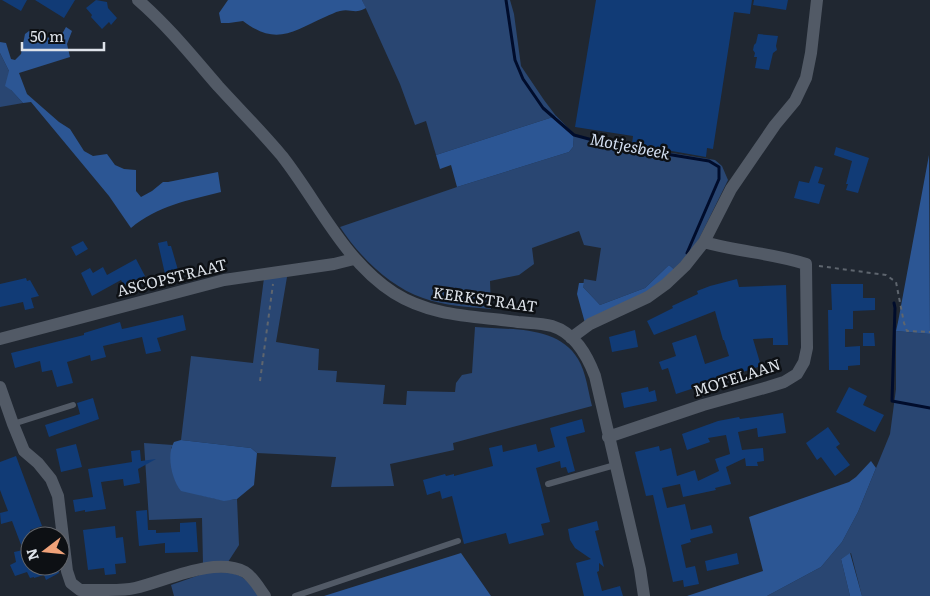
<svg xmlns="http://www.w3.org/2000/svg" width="930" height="596" viewBox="0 0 930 596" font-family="Literata,serif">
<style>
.green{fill:#294672}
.forest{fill:#2c5694}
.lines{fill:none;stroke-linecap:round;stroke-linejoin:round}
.stream{stroke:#000c2b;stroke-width:3}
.building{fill:#113b76}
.path{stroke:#5e656e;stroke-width:2;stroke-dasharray:4 4;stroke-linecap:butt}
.lane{stroke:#525a66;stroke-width:6}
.street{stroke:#525a66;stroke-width:12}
.labels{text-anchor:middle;stroke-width:5;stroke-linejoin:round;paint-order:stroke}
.street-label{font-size:15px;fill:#dee3ea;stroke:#0d1014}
.water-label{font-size:16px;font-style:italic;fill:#d2def1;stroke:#0d1014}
</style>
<rect width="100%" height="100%" fill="#202731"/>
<path class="green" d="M362,0H510L514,14L521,66L544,100L556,116L436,155L426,121L415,125L400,84Z
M0,53L9,71L11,90L23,103L0,107Z
M574,134L599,141L715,160L722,166L728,180L697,243L676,271L669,265L645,288L600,305L583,287L584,279L596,281L601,248L584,245L579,231L532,248L534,264L519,275L490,281L491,309C468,307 445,306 423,298C390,287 359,256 340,227L457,187L569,152L573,147Z
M287,277L276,342L319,349L318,370L337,371L336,382L385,385L383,404L406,405L407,391L455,392L456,383L462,375L472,373L475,327C509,330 558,325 578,359C586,372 588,391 592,406L453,443L454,450L390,464L394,486L331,487L336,457L257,453L251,448L181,440L191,356L253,363L264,278Z
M896,331L930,334V596H862L851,553L841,559L850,596H767L821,567L842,542L858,512L890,434L896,389Z
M144,443L173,445L171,448L200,495C214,498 223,502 237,499L239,545L228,562L203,565L202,518L149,520Z
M208,572C236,572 243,572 259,596H174L171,585Z"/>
<path class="forest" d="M228,0H362L366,8C354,15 351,8 340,11C335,12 330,15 325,17C292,32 276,46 243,21L229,23H221L219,13Z
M66,27L72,31L67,44L70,57L19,73L27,94L59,122L70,129L84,151L93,156L107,154L115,165L124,169L136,170V191L141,197L152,191L163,182H168L218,172L221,192C189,200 157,206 131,228L109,196L31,102L23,103L11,90L5,86L9,71L0,53V42L6,43L11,59L15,60L21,54L25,34L29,31L58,41Z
M556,116L574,134L573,147L569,152L457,187L451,165L440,169L436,155Z
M929,155L930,334L896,331L898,322Z
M669,265L676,271L657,288L585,323L577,294L579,283H584L583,287L600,305L645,288Z
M181,440L251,448L257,453L254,485L237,499L224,501L181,491C172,480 166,455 174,442Z
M871,461L876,468L858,512L842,542L821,567L767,596H687L763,571L749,517L849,482L856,477Z
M461,553L491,596H324Z
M850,553L862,596H850L841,559Z"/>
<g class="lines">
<path class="stream" d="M506,0L515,60L523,79L543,108L574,135L611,145L709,161L719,167V179L687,253
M894,303L895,308L892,401L930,408"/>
</g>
<path class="building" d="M2,0H27L21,11Z
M35,0H75L64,18Z
M96,0L107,2L108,8L117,18L111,25L109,22L102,29L91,17L92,15L86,8Z
M596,0H752L750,14L734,12L713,149L707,148L706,157L632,144L633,136L575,127Z
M754,0H788L786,10L753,5Z
M758,34L778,36L776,46L777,50L773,53L769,70L755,68L757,57H754L755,53L753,50L754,45L756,43Z
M836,147L869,158L858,193L846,190L848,184H846L852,161L834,155Z
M815,166L823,168L818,183L825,185L819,204L794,198L799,181L809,183Z
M83,241L88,249L76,256L71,247Z
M167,241L168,246H171L178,270L165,274L158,243Z
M136,259L145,276L125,287L121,280L92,296L81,273L90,268L93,273L103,267L107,275Z
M26,278L27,281L30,280L39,296L31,298L34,308L25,310L23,302L0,307V284Z
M737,279L739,287L786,285L788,345H773V338L753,339L761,366L676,394L668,368L662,370L659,362L676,356L672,343L696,335L705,364L729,356L724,340H723L715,311L654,335L647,321L673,308L672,306L698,294L697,291L710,286Z
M831,284H863V298H875V310L853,311V329H845V347L860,346V365L848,366V370H829L828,310H832Z
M183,315L186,330L157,338L161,351L146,354L142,337L103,346L106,357L91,361L90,355L67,362L73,383L57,387L52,370L42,372L40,361L15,368L11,353L84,335V333L120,322L122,329L127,328Z
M635,330L638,347L612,352L609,337Z
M863,333H874L875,346H863Z
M648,387L649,392L655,390L657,401L624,408L621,393Z
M849,387L867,396L863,405L884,415L875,432L836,412Z
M93,398L99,419L49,437L45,425L80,414L77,403Z
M783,413L786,433L758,437L757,428L738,432L742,450L763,448L764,461L757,462L758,466H746L745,458L726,467L731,484L715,488L716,490L683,497L680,484L662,488L667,508L685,504L691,530L711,525L713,533L690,539L691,542L681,545L686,568L695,566L699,584L684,587L683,580L673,582L653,495L646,496L635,452L659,446L660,451L671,448L677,476L695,470L698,481L719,471L715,459L730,454L726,435L708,438L710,442L687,450L682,434L718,421L739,417L740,419Z
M582,419L585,432L566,437L575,471L568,473L566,467L561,468L560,461L536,468L550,522L541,524L544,535L509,544L506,533L464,544L452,496L442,499L440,491L427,495L423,480L445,474L446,476L454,474V476L493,466L489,448L502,445L503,452L536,444L538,452L555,447L550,428Z
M828,427L840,444L836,447L850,465L835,476L821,457L817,460L806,443Z
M76,444L82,467L61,472L56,449Z
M140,450L141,461L156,459L138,469L140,483L124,486L123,479L101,482L106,509L85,512V510L75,512L73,500L93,497L88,469L132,462L131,451Z
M16,456L42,526L30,530V566H58L59,573L46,580L44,575L34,578V577L30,578L27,572L15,576L10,565L16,562L14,552L23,550L12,521L1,524L0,513L8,511L0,490V462Z
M147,510L148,530H156V533L180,532V523L196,522L198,552L165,553V543L139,546L136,511Z
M597,521L599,530L595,531L604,567L599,563V571L597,572L602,591L620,586L623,596H584L576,563L591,559L575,548L570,540L568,529Z
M115,526L116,538L123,537L126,563L115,564L116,574L105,575L104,568L88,570L83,530Z
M737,553L739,564L707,571L705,561Z"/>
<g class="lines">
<path class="path" d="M819,266L886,275L896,282L904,323L907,331L930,332
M260,381L273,284"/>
<path class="lane" d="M13,424L73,405
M548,484L615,465
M295,596L458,541"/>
<path class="street" d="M138,0C168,26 192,56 218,86C239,109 262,132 282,156C318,202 344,261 394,293C432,317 475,316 518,322C529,323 542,323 552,326C575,333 587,355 595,376L640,569L644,596
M571,338L590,324L648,297L666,284L685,266L704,242L731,189L775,125L795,101L806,78L811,53L817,0
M0,339L224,280L334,264L354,259
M0,387L13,424L24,451L38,463L51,479L58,496L67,571L71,583L80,590H108
M608,437L703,405L768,387L784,382L797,374L804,362L807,348L806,264C773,253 738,252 704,242
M109,596L108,590C117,590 127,590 135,588C166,581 215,556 245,572C253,577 259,588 265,596"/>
</g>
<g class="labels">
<g class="street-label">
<text transform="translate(172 278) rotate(-14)" y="5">ASCOPSTRAAT</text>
<text transform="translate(485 300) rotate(8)" y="5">KERKSTRAAT</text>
<text transform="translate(737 378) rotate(-18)" y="5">MOTELAAN</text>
</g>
<g class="water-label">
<text transform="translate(630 146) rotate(11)" y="6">Motjesbeek</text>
</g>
</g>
<g transform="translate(45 551) rotate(254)"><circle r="24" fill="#0d1014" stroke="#61646a"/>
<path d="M0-4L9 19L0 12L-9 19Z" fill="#f0a279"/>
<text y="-8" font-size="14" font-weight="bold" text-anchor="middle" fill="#dee3ea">N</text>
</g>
<path d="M22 42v8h82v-8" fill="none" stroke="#dee3ea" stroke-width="2.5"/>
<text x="30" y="42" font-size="15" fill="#dee3ea" stroke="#0d1014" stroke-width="4" paint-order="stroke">50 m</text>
</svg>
